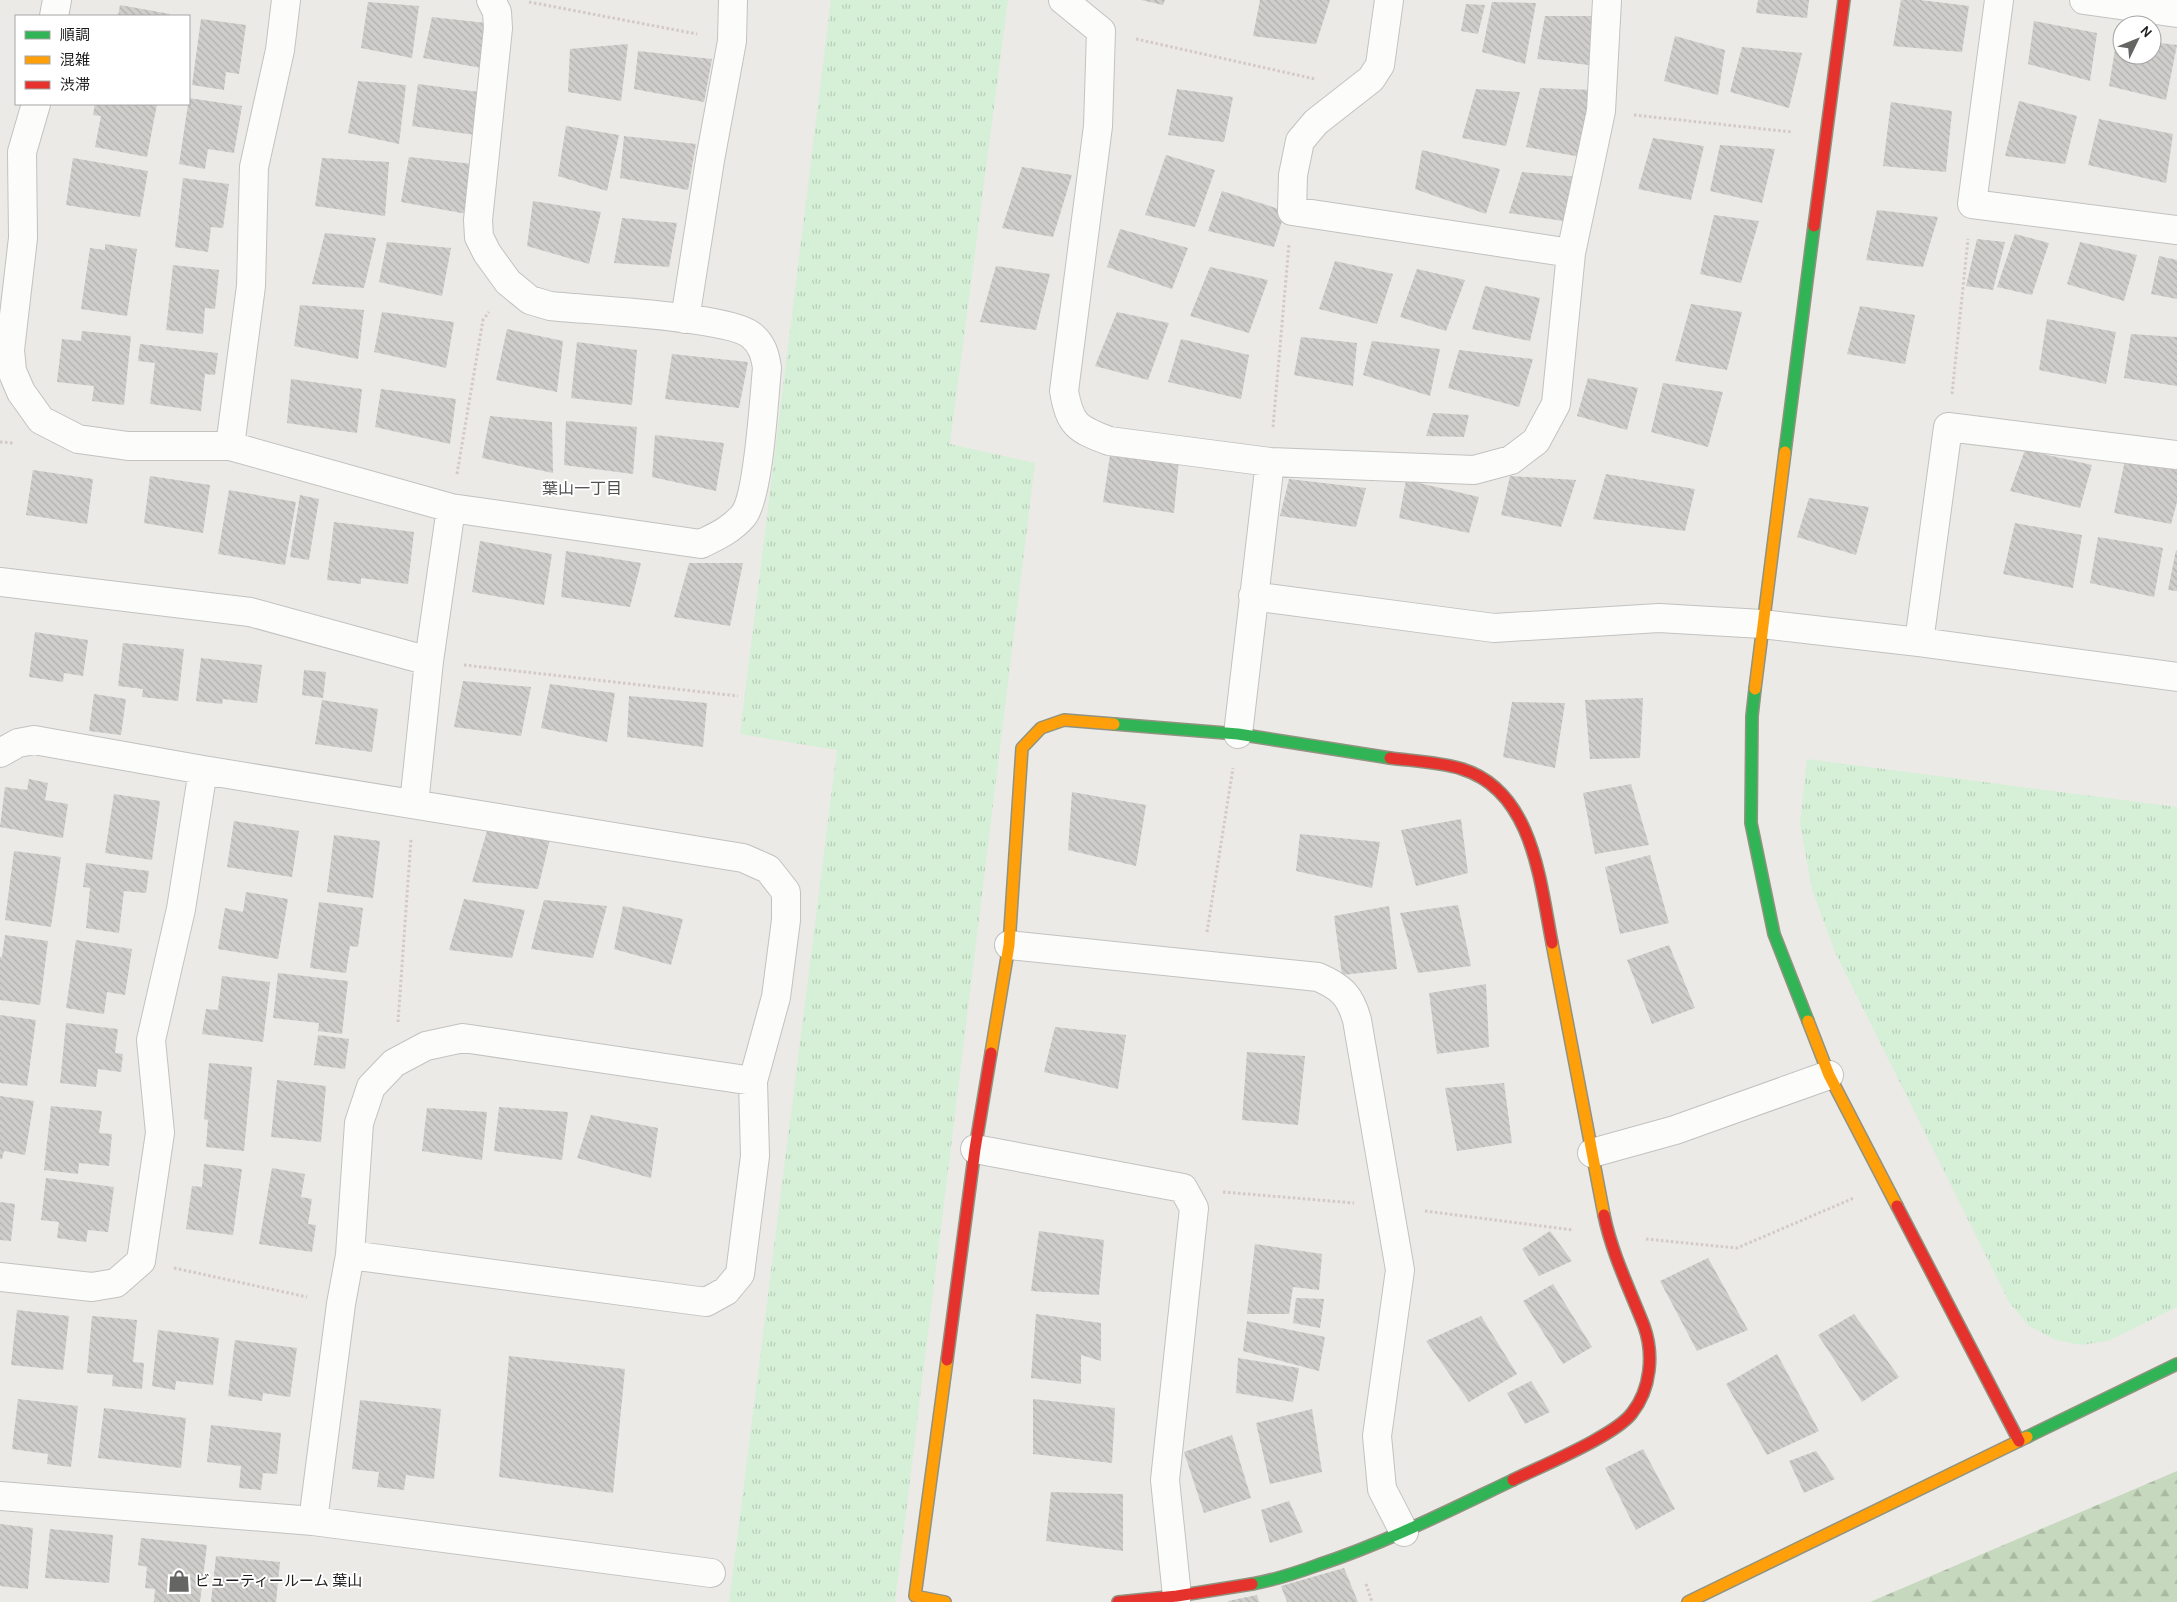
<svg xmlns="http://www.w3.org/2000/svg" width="2177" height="1602" viewBox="0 0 2177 1602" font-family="Karla,'Noto Sans JP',sans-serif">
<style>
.forest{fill:url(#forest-firs)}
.park{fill:url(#park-tufts)}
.building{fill:url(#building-back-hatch)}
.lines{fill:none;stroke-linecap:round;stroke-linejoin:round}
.street-casing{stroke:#c2c2c0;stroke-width:30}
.fast-casing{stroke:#919380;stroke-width:14}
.slow-casing{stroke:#919380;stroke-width:14}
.jam-casing{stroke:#919380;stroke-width:14}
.path{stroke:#d4c9c6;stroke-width:3;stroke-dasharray:2.5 2.5;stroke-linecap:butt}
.street{stroke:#fcfcfb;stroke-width:28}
.fast{stroke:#30b455;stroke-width:11}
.slow{stroke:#ff9f0a;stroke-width:11}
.jam{stroke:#e5322d;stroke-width:11}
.labels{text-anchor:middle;stroke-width:4;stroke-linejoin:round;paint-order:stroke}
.poi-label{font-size:15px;fill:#1d1d1d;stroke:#fff;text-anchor:start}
.neighbourhood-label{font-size:16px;fill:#505050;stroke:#fff}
</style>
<defs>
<pattern id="forest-firs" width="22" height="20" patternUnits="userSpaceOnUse" patternTransform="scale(1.25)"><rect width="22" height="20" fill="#c6d8bd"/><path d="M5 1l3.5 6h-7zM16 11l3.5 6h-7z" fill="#aab9a2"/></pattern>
<pattern id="park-tufts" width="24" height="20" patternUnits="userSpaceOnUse" patternTransform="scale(1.25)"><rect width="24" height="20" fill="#d6f0d7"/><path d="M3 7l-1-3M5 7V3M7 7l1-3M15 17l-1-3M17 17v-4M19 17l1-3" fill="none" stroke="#b7cdb8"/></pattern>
<pattern id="building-back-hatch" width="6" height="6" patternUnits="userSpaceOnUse" patternTransform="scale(1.25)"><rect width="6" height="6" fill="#d0cecb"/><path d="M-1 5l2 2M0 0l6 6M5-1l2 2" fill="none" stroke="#b2b0ae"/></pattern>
</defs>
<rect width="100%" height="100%" fill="#ebeae6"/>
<path class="forest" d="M2177,1471V1602H1870Z"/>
<path class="park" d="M831,0H1008L950,444L1035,463L895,1602H729L837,750L740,734Z
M1807,759L2177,807V1307L2108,1341L2080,1345L2056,1340L2029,1326L2009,1302L1835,952L1812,890L1800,823Z"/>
<path class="building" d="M1141,0H1165L1163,5Z
M1260,0H1330L1316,44L1253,36Z
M1758,0H1809L1807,18L1756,13Z
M1901,0H1920L1969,6L1962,52L1893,46Z
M368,2L419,6L412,58L361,48Z
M1492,2L1536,3L1525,64L1482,52Z
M1466,4L1485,5L1478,34L1461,31Z
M120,5L170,14L169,16H118Z
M1545,16H1604L1598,66L1537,59Z
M432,17L486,23L482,68L423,58Z
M201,19L246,25L239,74L226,72L224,90L192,85Z
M2034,21L2097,33L2090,81L2028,64Z
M1675,36L1725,50L1718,95L1664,81Z
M2117,37L2122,38V55H2152V42L2177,45L2166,100L2109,86Z
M628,44L621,101L568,92L570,49Z
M1742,47L1802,53L1789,108L1730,92Z
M638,51L712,59L704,102L634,89Z
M358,81L406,85L399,144L348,133Z
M418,84L479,92L475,135L412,126Z
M1540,88L1594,90L1581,157L1526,147Z
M1177,89L1233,97L1224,142L1168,135Z
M1476,89L1520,92L1506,146L1462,138Z
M189,98L242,106L234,153L208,149L205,169L179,164Z
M2019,101L2077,116L2065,164L2005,156Z
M1891,102L1952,111L1946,172L1883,166Z
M95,104H157L147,157L95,147L101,116L93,115Z
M2099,119L2173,134L2166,183L2088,165Z
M566,126L619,135L607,191L558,176Z
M624,136L696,144L688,190L620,178Z
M1653,138L1704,146L1691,200L1638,189Z
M1720,145L1775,149L1762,203L1710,191Z
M1422,150L1500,169L1486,214L1415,189Z
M1166,155L1215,170L1195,227L1145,215Z
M409,157L473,164L467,214L401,202Z
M73,158L148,171L140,217L66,205Z
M322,158L389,162L385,216L315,206Z
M1022,167L1072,175L1053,237L1002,228Z
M1522,172L1580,177L1570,222L1509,213Z
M183,178L229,184L223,228L211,227L208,252L175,247Z
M1222,191L1285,211L1274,247L1208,231Z
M533,201L601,212L589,264L527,246Z
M1877,210L1938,217L1923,267L1866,260Z
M1714,215L1759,221L1741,283L1700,274Z
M622,218L677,223L669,267L614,263Z
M1120,229L1188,248L1172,289L1107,267Z
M325,233L376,238L364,288L312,284Z
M2015,234L2049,243L2032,295L1997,287Z
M1977,239L2005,242L1993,290L1966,286Z
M387,242L451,248L442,296L379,282Z
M2080,242L2137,255L2124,301L2067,284Z
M105,244L137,249L127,316L81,309L90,248L105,250Z
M2159,256L2177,260V299L2151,294Z
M1335,261L1393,274L1377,324L1319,309Z
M173,265L219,270L215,309L205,308L203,334L166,330Z
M996,266L1050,274L1036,330L980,322Z
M1210,267L1268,280L1249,333L1190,316Z
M1417,269L1465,280L1446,331L1400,317Z
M1485,286L1540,298L1530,341L1472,329Z
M1691,304L1742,312L1727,370L1675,361Z
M300,305L364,310L358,359L294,346Z
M1860,306L1915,315L1905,364L1847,354Z
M382,312L454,322L446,368L374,352Z
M1117,312L1169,323L1148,380L1095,366Z
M2047,319L2116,332L2106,384L2039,370Z
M507,329L563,341L557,392L496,380Z
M82,331L131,336L124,405L92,401L94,386L57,382L62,339L81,341Z
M2131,334L2177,337V386L2124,378Z
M1301,337L1357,343L1353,386L1294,375Z
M1181,339L1249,355L1241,399L1168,382Z
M1372,341L1440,349L1430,396L1363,375Z
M577,342L637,350L632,405L571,398Z
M140,344L218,353L215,375L205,374L201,411L150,404L155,363L138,361Z
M1459,350L1533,359L1519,407L1448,388Z
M672,354L748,362L739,408L665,399Z
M1588,378L1638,388L1627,430L1577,416Z
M291,379L362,389L357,433L287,423Z
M1663,383L1723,392L1708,447L1651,432Z
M381,389L456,399L450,444L375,427Z
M1433,413L1469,415L1464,437L1426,436Z
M490,416L552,422L553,473L482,458Z
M566,421L637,427L633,474L564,465Z
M655,435L724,443L716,491L652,477Z
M2025,450L2092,465L2080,508L2010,491Z
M1110,455L1179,459L1174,513L1103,502Z
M2125,460L2177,470V502L2171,524L2114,513Z
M33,470L93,479L87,524L26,515Z
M1606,474L1695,489L1685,531L1593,519Z
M150,476L210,485L203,533L144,523Z
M1510,476L1576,480L1561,527L1501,515Z
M1289,479L1366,488L1356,527L1280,516Z
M1406,480L1479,497L1469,533L1399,518Z
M229,490L296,502L285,565L218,554Z
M300,495L319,499L309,560L290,557Z
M1809,498L1869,507L1856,555L1797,537Z
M334,522L414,532L408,584L361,578V584L327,580Z
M2015,523L2082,535L2073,588L2003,574Z
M2098,537L2163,548L2154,597L2090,583Z
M480,541L552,554L544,605L472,592Z
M2176,550L2177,551V591L2168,590Z
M566,551L641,563L630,607L561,597Z
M689,563H743L730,626L674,617Z
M35,632L88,640L83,676L64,673L63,682L29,677Z
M123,643L184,649L178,701L142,697L143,689L118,686Z
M201,658L262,665L257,703L223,699L222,704L196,701Z
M304,670L326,672L323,698L302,695Z
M463,681L531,687L521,736L454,727Z
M550,684L615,693L607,742L541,728Z
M94,694L126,699L121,735L89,731Z
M629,696L707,703L703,747L627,737Z
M1643,698L1640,758L1590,759L1585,700Z
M322,700L378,709L372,752L315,744Z
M1512,702L1565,703L1555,768L1503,757Z
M29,779L48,783L45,800L68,804L63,838L0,827L5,787L27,790Z
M1631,784L1649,845L1595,854L1583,793Z
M1072,792L1146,805L1136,866L1068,850Z
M114,794L160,801L152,860L105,853Z
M1461,819L1468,873L1416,886L1401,830Z
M234,821L299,831L292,877L227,867Z
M487,831L550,839L538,889L472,882Z
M1300,834L1380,842L1372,888L1296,871Z
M334,835L380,841L373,898L327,892Z
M14,851L61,857L51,927L5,920Z
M1650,855L1669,923L1620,934L1605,867Z
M86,863L149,871L146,893L124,891L119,933L86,928L90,888L83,887Z
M246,892L288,899L278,959L218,949L225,908L243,912Z
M464,899L525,910L512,958L449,950Z
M544,900L607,906L593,958L531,949Z
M319,902L363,908L358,947L350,946L346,973L310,968Z
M1458,905L1471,966L1418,973L1400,913Z
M623,906L683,919L671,965L614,949Z
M1389,906L1397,969L1342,975L1334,916Z
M5,935L48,941L40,1005L0,1000V957H2Z
M76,940L132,949L125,995L107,992L104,1014L66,1008Z
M1669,945L1695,1008L1652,1024L1627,960Z
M278,973L348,981L342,1034L318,1031L319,1023L273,1018Z
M222,976L270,982L263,1042L202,1034L206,1009L218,1010Z
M1486,984L1489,1047L1437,1054L1429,993Z
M0,1015L36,1020L27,1086L0,1083Z
M66,1023L118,1029L115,1053L123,1054L121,1072L98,1069L96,1087L60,1083Z
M1055,1027L1126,1035L1118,1089L1044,1072Z
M318,1035L349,1039L345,1069L314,1065Z
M1247,1052L1305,1056L1298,1125L1242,1120Z
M209,1063L252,1067L244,1151L206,1147L208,1120L204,1119Z
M277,1080L326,1086L321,1142L271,1137Z
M1504,1083L1512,1143L1457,1151L1445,1088Z
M0,1096L34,1101L25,1155L4,1151L2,1159H0Z
M51,1106L102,1111L99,1133L112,1134L109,1166L79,1163L78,1174L44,1170Z
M499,1107L568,1112L562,1160L494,1151Z
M427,1108L487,1112L482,1160L422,1151Z
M591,1115L658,1128L651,1178L577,1158Z
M204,1164L242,1169L233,1235L186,1229L192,1186L202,1187Z
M272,1168L305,1174L301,1197L312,1199L308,1224L316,1225L312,1252L259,1244Z
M46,1178L114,1187L108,1232L88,1230L86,1242L57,1238L59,1222L41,1220Z
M0,1202L15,1204L11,1241L0,1240Z
M1039,1231L1104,1240L1099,1295L1031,1291Z
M1550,1231L1572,1261L1539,1276L1522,1249Z
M1255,1244L1322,1254L1319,1290L1293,1287L1289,1314H1247Z
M1708,1258L1748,1330L1697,1351L1660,1281Z
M1553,1284L1592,1347L1563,1364L1523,1301Z
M1296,1298L1324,1299L1320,1328L1293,1323Z
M17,1310L69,1316L63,1370L11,1365Z
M1036,1314L1101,1323V1361L1081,1355V1384L1031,1378Z
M1854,1314L1899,1377L1862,1402L1818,1335Z
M92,1316L137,1320L133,1362L144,1363L142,1389L112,1386L113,1375L87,1373Z
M1481,1316L1517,1374L1469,1402L1426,1341Z
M1247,1321L1325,1337L1319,1371L1243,1351Z
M158,1330L219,1338L213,1385L176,1381L175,1390L152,1386Z
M235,1340L297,1348L290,1397L263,1393L262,1401L228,1396Z
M1777,1354L1819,1431L1767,1455L1726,1384Z
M509,1356L625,1369L613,1493L499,1477Z
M1238,1358L1299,1368L1293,1402L1236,1393Z
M1531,1381L1550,1412L1525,1424L1507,1393Z
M18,1399L78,1406L71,1467L47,1464L48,1454L12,1449Z
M1033,1399L1115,1408L1112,1463L1033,1454Z
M360,1400L441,1409L434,1479L406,1475L404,1490L377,1487L379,1472L352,1469Z
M104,1408L186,1418L181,1468L98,1458Z
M1312,1409L1322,1472L1270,1484L1256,1423Z
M211,1425L281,1433L277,1474L263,1473L261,1490L239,1488L241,1466L207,1462Z
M1232,1435L1251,1498L1204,1513L1184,1452Z
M1643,1449L1675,1509L1636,1530L1605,1468Z
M1816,1451L1835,1479L1804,1493L1789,1461Z
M1051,1492L1123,1494V1551L1046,1541Z
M1289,1501L1303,1532L1270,1543L1261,1510Z
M0,1524L33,1528L28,1589L0,1586Z
M50,1529L113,1535L109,1583L45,1578Z
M141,1538L207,1545L200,1602H154L155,1589L145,1588L147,1567L138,1565Z
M216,1556L280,1562L276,1602H211Z
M1344,1568L1358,1602H1287L1281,1586Z
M1257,1595L1259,1602H1228V1601Z"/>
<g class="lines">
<defs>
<path id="street" d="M1063,0L1101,31L1098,126L1064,391C1070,425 1077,429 1109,441L1270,462L1474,470L1511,460L1536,441L1556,404L1571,253L1601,111L1607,0
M1389,0L1380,65L1371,79L1316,122L1300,141L1293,175L1292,211L1571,253
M1999,0L1972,204L2177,230
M2084,0L2177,13
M54,16L57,0
M36,104L22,152L23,238L10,350L12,371L21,392L41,420L78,439L128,446H230L451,508L701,544C717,536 731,530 743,516C759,497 764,397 767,368C765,354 762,344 751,335C727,316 587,310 550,306L530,300L508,282L487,253L479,237L478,220L498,28L497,12L491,0
M685,319L710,160L732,41L733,0
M230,446L251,286L254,167L280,50L286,0
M0,582L250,612L429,661
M1253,596L1494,628L1659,618L1762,624L1919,642L2177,677
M1919,642L1948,427L2177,455
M1238,734L1270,462
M0,753L18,743L34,740L203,770L743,858L768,869L786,892V920L776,997L753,1081L755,1156L740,1274L726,1291L706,1302L350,1255
M414,804L429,661L451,508
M1009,945L1318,977C1341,987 1350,995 1357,1020L1400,1270L1377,1436L1382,1489L1404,1532
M975,1149L1183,1188L1194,1208L1165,1480L1177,1596
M1592,1153L1675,1130L1829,1075
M0,1277L92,1287L116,1283L141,1261L160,1133L151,1040L181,909L203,770
M0,1496L313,1521L711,1573
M313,1521L341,1304L350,1255L359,1123L371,1087L394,1063L426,1046L463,1038L753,1081"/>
<path id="fast" d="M1785,452L1814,226
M1755,689L1752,716L1751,823L1774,934L1808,1021
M1114,724L1238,734L1390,758
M2027,1437L2177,1364
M1252,1584C1275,1580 1296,1573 1318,1565C1385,1543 1448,1511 1513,1480"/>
<path id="slow" d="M1755,689L1785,452
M1552,943L1604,1215
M1808,1021L1829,1075L1897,1206
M991,1053L1009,945L1022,748L1041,728L1064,720L1114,724
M945,1602L915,1596L947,1360
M1688,1602L2027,1437"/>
<path id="jam" d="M1814,226L1844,0
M1390,758C1413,761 1440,762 1462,769C1533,791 1540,881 1552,943
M1897,1206L2019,1441
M947,1360L975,1149L991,1053
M1513,1480C1541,1466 1615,1436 1632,1413C1651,1389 1654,1354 1644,1326C1630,1290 1612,1254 1604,1215
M1118,1602L1177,1596L1252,1584"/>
</defs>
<use href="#street" class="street-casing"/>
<use href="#fast" class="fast-casing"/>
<use href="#slow" class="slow-casing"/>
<use href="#jam" class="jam-casing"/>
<path class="path" d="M529,2L697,34
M1136,39L1315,79
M1634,115L1792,132
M1952,394L1968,239
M1273,427L1289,244
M0,442L14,443
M457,474L483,320L489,312
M464,665L738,696
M1207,932L1233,768
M398,1022L411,839
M1223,1192L1354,1203
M1425,1211L1573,1230
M1646,1239L1737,1248L1854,1198
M174,1268L307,1297
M1366,1584L1372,1602"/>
<use href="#street" class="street"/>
<use href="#fast" class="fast"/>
<use href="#slow" class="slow"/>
<use href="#jam" class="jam"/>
</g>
<defs>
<symbol id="shop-bare" viewBox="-9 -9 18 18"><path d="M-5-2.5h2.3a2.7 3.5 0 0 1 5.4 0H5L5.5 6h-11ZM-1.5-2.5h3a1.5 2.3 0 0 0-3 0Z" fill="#656563" stroke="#fff" stroke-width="2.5" paint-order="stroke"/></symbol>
</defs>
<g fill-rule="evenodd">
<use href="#shop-bare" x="163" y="1565" width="32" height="32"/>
</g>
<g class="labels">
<g class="poi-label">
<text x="195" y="1586">ビューティールーム 葉山</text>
</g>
<g class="neighbourhood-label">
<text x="582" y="494">葉山一丁目</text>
</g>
</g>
<rect x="15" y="15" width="175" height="90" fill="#ffffff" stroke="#a5a5a5"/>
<rect x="25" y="31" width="25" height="8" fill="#30b455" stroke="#a5a5a5"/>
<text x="60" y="40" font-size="15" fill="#1d1d1d">順調</text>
<rect x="25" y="56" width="25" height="8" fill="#ff9f0a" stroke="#a5a5a5"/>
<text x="60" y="65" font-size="15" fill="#1d1d1d">混雑</text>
<rect x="25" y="81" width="25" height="8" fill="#e5322d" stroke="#a5a5a5"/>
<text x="60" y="90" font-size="15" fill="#1d1d1d">渋滞</text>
<g transform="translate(2137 40) rotate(47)"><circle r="24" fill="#ffffff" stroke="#a5a5a5"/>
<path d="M0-4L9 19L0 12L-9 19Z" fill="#656563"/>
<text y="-8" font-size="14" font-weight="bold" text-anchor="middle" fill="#1d1d1d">N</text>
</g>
</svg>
